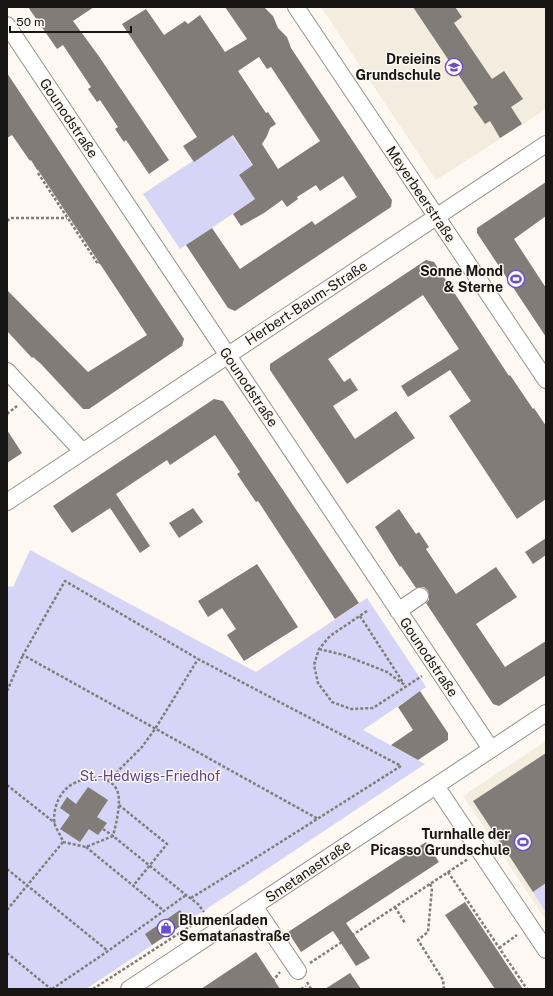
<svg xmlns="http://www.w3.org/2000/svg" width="553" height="996" viewBox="0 0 553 996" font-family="'Public Sans',sans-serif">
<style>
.built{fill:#f4ecdf}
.green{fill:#d7d5f7}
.building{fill:#817c77;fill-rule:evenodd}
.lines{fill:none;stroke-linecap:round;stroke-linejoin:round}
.minor-casing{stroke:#96928c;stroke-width:18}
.path{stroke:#817d79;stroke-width:2.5;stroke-dasharray:3 2;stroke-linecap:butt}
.minor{stroke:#fff;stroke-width:16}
.labels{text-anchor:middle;stroke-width:3;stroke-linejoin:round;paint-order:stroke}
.poi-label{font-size:14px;font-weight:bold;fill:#181614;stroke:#fdf8f2;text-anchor:end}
.street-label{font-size:14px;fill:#181614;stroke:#fdf8f2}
.park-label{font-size:14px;fill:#54478f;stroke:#fdf8f2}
</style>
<rect width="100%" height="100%" fill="#fdf8f2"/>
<path class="built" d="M321,7H546V109L436,180Z
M546,741V920L463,796Z"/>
<path class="green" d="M232,135L253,166L239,175L255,199L180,249L143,194Z
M30,550L256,672L367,598L426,687L363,730L425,764L86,989H7V586L13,587Z
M546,883V913L533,892Z"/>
<path class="building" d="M28,7H94L73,21L98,55L169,160L149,174L126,140L124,142L115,129L118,127L100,100L97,102L88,89L91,87L63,45L57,49Z
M225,7H264L273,16L278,28L287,37L291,48L392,200L391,207L235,311L228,308L186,245L212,228L240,269L312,221L315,225L357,197L343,176L320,191L316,185L297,197L298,199L287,207L282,200L264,213L241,226L233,214L255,199L239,175L253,165L233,135L194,162L183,146L197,137L122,24L146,9L164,35L185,21L188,24L200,15L225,52L247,39ZM259,57L267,69L271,67L320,141L278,169L262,144L267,136L270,128L276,124L268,112L266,113L238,71Z
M413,7H455L462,17L454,23L492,79L504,71L523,99L511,107L522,124L500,138L490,121L485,124L473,107L478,104Z
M7,73L184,339L182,346L89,409H83L41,364L33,357L32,358L7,331V290L88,372L147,335L38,170H37L31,160L30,161L12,135L7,138Z
M546,182V216L514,239L546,288V337L477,233V228Z
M426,260L434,262L509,376L510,375L533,409L534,408L546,426V499L517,519L449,416L471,401L450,370L408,397L401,386L459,349L423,295L328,359L344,382L350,378L358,390L333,406L355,439L396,411L415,438L347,484L270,370V364Z
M214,399L223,401L359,603L335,619L258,501L256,502L237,474L240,472L215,435L170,465L167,460L116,494L150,546L140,553L110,508L72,533L53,506Z
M7,430L22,453L7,463Z
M193,508L203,522L179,538L169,523Z
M399,509L416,534L419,532L429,547L426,549L456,594L496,567L517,597L476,624L505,667L546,641V675L499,706L493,704L426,603L429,600V596L428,591L424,587L416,588L401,566L400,567L375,527Z
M546,538V555L533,564L525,552Z
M257,564L298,627L244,661L227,635L236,629L222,608L208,617L198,601Z
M420,691L448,733V740L418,760L391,745L413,730L398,707Z
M546,753V883L533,892L473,801Z
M88,787L108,800L97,817L107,823L98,835L89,829L80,842L60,829L70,815L60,808L67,797L76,804Z
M426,842L439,862L346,923L370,958L356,966L333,931L301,952L288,932Z
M465,902L523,989H495L445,915Z
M180,910L188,921L152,945L145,934Z
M256,952L280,989H201L243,961Z
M350,973L361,989H325Z"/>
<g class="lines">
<defs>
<path id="minor" d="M296,7L546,380
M7,25L491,749
M7,371L82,451
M7,502L546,144
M398,611L420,596
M436,786L546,950
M254,906L298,971
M129,989L546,713"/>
</defs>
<use href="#minor" class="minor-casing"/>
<path class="path" d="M38,173L98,264L103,260
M7,221L11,218H67
M7,414L17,406
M367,611L330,636L319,649L314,665L318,683L332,702L351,709L373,708L422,676
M360,616L404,684
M319,649L344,655L387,672L406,686
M7,691L23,655
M109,780L142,747L155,729L198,659
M7,785L55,823
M119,805L167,844L133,886
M103,829L113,836C116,824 122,801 117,790C108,771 77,777 65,790C57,798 52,814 55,825C57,830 61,836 63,842L86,847L113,836L186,895L198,904L204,912
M86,847L164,911
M7,869L108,951
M448,872L527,989
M430,884L432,888L428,932L418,940L443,980L444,989
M191,898C261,855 331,810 401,766L198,659L65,581L23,655L318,819
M395,907L405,923
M7,910L63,842
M499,948L517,935
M7,953L51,989
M310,963L468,859
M307,982L311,989
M52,989L108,951L186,895
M93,989L206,916
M266,989L280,972
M301,989L306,986"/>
<use href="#minor" class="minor"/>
</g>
<defs>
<symbol id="school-ring" viewBox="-11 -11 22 22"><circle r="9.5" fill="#fdf8f2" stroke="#6a4ec7" stroke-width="1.5"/><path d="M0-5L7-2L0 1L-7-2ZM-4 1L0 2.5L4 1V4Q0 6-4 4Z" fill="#6a4ec7"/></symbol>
<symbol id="stadium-ring" viewBox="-11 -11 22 22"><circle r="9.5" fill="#fdf8f2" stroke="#6a4ec7" stroke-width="1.5"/><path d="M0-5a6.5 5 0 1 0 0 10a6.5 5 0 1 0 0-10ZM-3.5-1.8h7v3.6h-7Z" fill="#6a4ec7"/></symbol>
<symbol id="shop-ring" viewBox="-11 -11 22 22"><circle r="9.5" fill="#fdf8f2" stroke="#6a4ec7" stroke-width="1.5"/><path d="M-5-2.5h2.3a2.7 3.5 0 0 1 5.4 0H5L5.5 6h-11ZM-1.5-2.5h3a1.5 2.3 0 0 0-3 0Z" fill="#6a4ec7"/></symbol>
</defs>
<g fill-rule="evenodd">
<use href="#school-ring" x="444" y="57" width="20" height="20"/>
<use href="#stadium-ring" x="506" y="269" width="20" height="20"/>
<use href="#stadium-ring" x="513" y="832" width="20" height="20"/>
<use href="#shop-ring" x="156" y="918" width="20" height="20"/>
</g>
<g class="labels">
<g class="poi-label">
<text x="441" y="64">Dreieins<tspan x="441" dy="16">Grundschule</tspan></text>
<text x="503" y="276">Sonne Mond<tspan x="503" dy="16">&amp; Sterne</tspan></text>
<text x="510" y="839">Turnhalle der<tspan x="510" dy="16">Picasso Grundschule</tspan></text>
<text x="179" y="925" text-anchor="start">Blumenladen<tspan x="179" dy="16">Sematanastraße</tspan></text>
</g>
<g class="street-label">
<text transform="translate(69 118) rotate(56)" y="5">Gounodstraße</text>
<text transform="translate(421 194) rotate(56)" y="5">Meyerbeerstraße</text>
<text transform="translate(306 303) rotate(-33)" y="5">Herbert-Baum-Straße</text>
<text transform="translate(249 387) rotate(56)" y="5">Gounodstraße</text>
<text transform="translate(429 657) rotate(56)" y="5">Gounodstraße</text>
<text transform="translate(308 871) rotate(-34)" y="5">Smetanastraße</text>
</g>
<g class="park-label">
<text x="150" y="781">St.-Hedwigs-Friedhof</text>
</g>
</g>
<rect width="553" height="996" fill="none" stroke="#181614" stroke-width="16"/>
<path d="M10 26v6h121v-6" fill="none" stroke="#181614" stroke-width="2"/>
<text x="16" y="26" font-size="12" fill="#181614" stroke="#fdf8f2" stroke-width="3" paint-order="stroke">50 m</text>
</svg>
